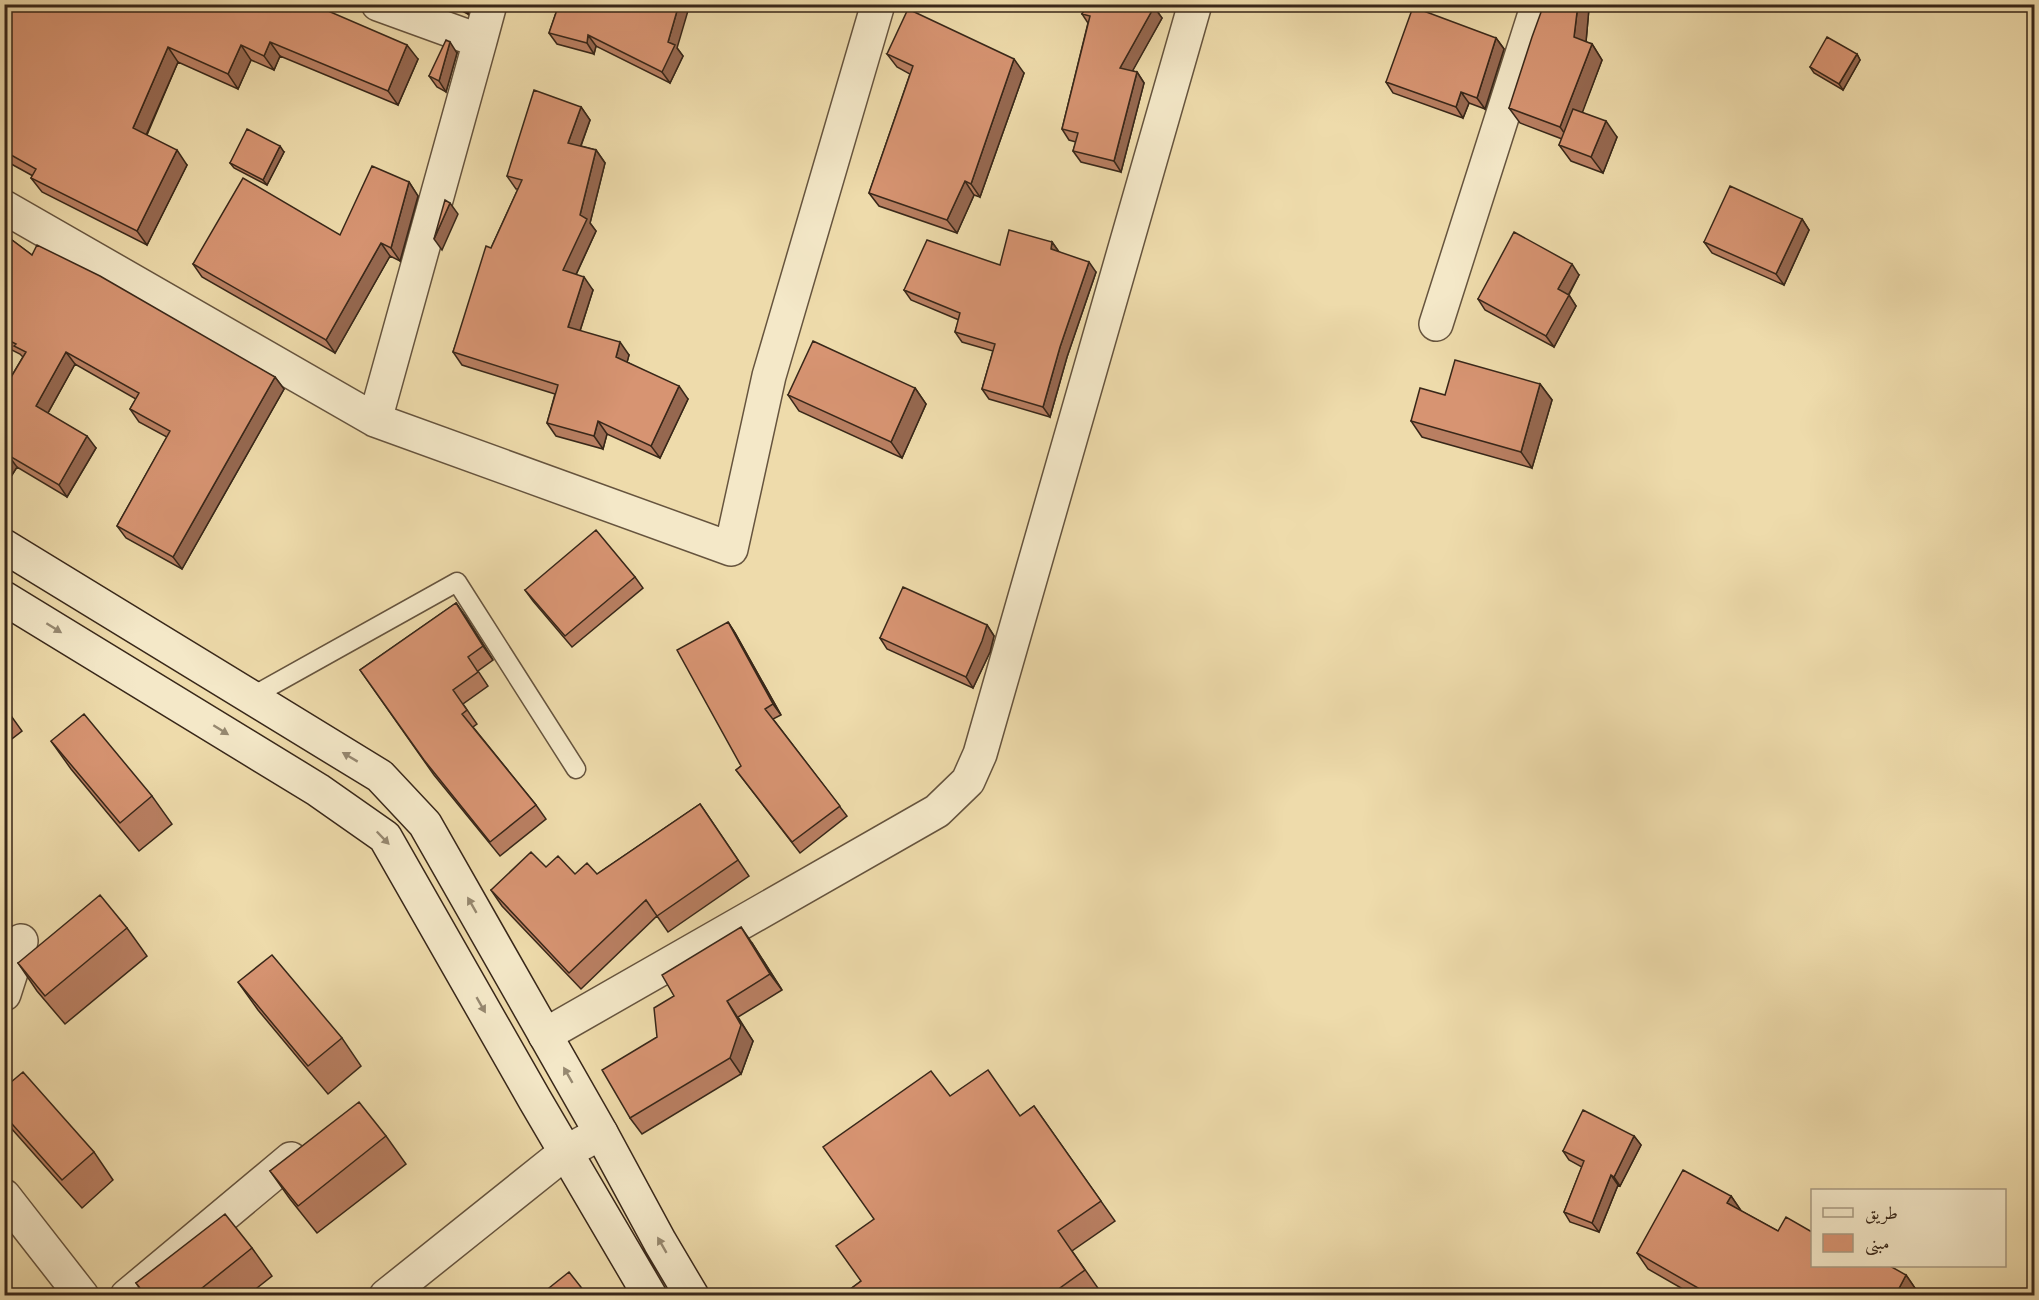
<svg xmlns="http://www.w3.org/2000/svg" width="2039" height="1300" viewBox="0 0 2039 1300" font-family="'EB Garamond',Amiri,serif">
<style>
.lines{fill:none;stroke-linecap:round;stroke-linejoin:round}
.lane-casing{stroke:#66543e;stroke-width:21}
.street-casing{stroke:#66543e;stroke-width:36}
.secondary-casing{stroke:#382719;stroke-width:36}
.lane{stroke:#f4e8c8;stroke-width:18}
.street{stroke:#f4e8c8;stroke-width:33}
.secondary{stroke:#f4e8c8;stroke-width:33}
.wall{fill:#b97f62;stroke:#382719;stroke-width:1.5}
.shaded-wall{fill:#966850;stroke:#382719;stroke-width:1.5}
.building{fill:#d79472;stroke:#382719;stroke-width:1.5}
.oneway{fill:#968870}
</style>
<rect width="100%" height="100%" fill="#eedbab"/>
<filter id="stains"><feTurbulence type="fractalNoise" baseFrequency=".00333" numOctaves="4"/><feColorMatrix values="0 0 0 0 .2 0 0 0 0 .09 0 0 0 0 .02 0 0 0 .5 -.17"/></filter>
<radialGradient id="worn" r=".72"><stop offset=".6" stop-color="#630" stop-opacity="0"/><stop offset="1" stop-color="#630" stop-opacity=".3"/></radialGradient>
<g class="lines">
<defs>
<path id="lane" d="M251,697L457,582L576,769"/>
<path id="street" d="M378,4L480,41L490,4
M4,207L375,420L731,549L769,376L878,4
M1436,324L1538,4
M375,420L480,41
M4,994L21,941
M545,1035L937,811L968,781L980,754L1195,4
M4,1196L82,1296
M127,1296L291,1159
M386,1296L566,1152L601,1133"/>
<path id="secondary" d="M4,546L380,776L425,824L601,1133L660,1242L692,1296
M4,598L318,790L385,837L535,1100L650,1296"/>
</defs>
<use href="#lane" class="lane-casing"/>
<use href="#street" class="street-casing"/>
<use href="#secondary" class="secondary-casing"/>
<use href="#lane" class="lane"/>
<use href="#street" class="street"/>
<use href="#secondary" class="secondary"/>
</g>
<path class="wall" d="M4,4L418,59L398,105L280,56L274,70L251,60L238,89L178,62L147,135L187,165L147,245L42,192L31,178L33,176L4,160Z
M449,4H470L468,14Z
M559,4L677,48L683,56L670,83L596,46L594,54L557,44L549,33Z
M1154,7L1162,18L1132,71L1137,72L1144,83L1121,172L1081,162L1073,151L1076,142L1069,140L1062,129L1088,23L1082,14Z
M1589,8L1586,42L1592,44L1602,60L1582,112L1617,137L1603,173L1571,161L1559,145L1562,139L1520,123L1509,108Z
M1496,38L1504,49L1485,109L1469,103L1463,118L1393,93L1386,82Z
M457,53L446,92L437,87L429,76Z
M887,54L1024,73L980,197L974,195L957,233L879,206L869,193L910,74L897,67Z
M1857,54L1860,60L1843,90L1814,73L1810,67Z
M581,107L590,120L581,146L596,150L605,163L590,223L596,231L576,275L593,290L580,331L629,355L627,362L688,399L660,458L607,434L603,449L556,436L547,423L555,394L462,365L453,352L491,248L518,189H516L507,176Z
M284,152L267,185L234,168L230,163Z
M409,182L418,196L400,261L390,256L335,353L202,277L193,264L340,235Z
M1802,219L1809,230L1784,285L1712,253L1704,242Z
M4,234L32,255L275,377L284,389L182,569L126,538L117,526L167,437L139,422L130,409L136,399L75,364L48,413L96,448L67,497L17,467L12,475L4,471V389L23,357L20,354L4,346V301L9,293L4,290Z
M1052,242L1059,252L1096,272L1067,357L1050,417L989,399L982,389L993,351L962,342L955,332L959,320L911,300L904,290L1000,265Z
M1579,275L1569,295L1576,306L1554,347L1485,310L1478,299Z
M1540,384L1552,400L1532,468L1422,437L1411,421L1445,395Z
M915,388L926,404L902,458L799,411L788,395Z
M635,577L643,588L572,647L533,601L525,590Z
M456,603L493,660L478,671L488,686L463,704L477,724L473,727L536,805L546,819L500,856L434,775L360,670Z
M728,622L735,633L781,715L773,719L847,816L800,853L736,770L741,766Z
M987,625L994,636L990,652L973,688L887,649L880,638Z
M4,706L22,731L4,745Z
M51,741L152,796L172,824L139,851L71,769Z
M700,804L749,876L668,932L657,916L581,989L502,906L491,890L546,867L575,874H597Z
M127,928L147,956L65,1024L37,991L18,963Z
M752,943L782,990L738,1017L753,1041L741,1074L642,1134L630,1118L674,996Z
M238,982L342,1038L361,1066L328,1094L258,1010Z
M4,1088L94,1152L113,1180L82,1208L11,1128L4,1119Z
M950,1096L1020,1116L1034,1106L1115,1221L1072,1251L1100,1291L1093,1296H841L861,1281L874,1219Z
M386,1136L406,1164L317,1233L290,1199L270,1171Z
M1634,1136L1641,1145L1620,1186L1618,1185L1599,1232L1570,1222L1564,1212L1582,1167L1569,1160L1563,1151Z
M1731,1196L1741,1211L1778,1231L1812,1266L1906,1275L1917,1291L1915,1296H1695L1648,1269L1637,1253Z
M252,1248L272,1276L247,1296H145L136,1283Z"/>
<path class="shaded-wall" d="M462,4H470L468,14Z
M679,4H690L677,48L683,56L670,83L662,72L668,42Z
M1578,4H1587L1589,8L1585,53L1574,37Z
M1154,7L1162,18L1128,79L1120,68Z
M588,35L596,46L594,54L587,43Z
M1496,38L1504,49L1485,109L1477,98Z
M270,42L280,56L274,70L264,56Z
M450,42L457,53L446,92L439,81Z
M1592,44L1602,60L1571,143L1560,127Z
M241,45L251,60L238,89L228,74Z
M407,45L418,59L398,105L388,91Z
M168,47L178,62L143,142L133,128Z
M1857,54L1860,60L1843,90L1839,84Z
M1014,59L1024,73L980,197L971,184Z
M1137,72L1144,83L1121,172L1114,161Z
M1461,92L1469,103L1463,118L1456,107Z
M581,107L590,120L577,156L568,143Z
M1606,121L1617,137L1603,173L1591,157Z
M280,146L284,152L267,185L263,180Z
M177,150L187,165L147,245L137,231Z
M596,150L605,163L590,223L596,231L572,283L563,270L580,215Z
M965,181L974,195L957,233L947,220Z
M409,182L418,196L400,261L391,248Z
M450,203L458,214L442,250L434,239Z
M1802,219L1809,230L1784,285L1776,274Z
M1052,242L1059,252L1051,249Z
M381,243L390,256L335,353L326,340Z
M1089,262L1096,272L1067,357L1050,417L1043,407L1060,347Z
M1572,264L1579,275L1566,299L1569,295L1576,306L1554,347L1546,336L1558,289Z
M584,277L593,290L577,340L568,327Z
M620,342L629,355L625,370L616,357Z
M66,352L75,364L45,418L36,406Z
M275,377L284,389L182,569L173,557Z
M1540,384L1552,400L1532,468L1521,452Z
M679,386L688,399L660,458L651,446Z
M915,388L926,404L902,458L891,442Z
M598,421L607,434L603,449L594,436Z
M87,436L96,448L67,497L59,485Z
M8,455L17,467L12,475L4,464V462Z
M456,603L466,617L493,660L483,646Z
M728,622L735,633L781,715L773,704Z
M987,625L994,636L990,652L973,688L966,677Z
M741,927L752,943L782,990L770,974Z
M727,1001L753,1041L741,1074L730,1058Z
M1634,1136L1641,1145L1620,1186L1614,1177Z
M1611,1175L1618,1185L1599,1232L1592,1223Z
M1731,1196L1742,1212L1727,1203Z
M1906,1275L1917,1291L1915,1296H1895Z"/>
<path class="building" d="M4,4H312L407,45L388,91L270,42L264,56L241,45L228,74L168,47L133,128L177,150L137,231L31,178L36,169L4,151Z
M559,4H679L668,42L675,45L662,72L588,35L587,43L549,33Z
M1088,4H1149L1154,7L1120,68L1137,72L1114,161L1073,151L1078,133L1062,129L1090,16L1082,14Z
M1544,4H1578L1574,37L1592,44L1560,127L1509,108L1532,37Z
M1413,7L1496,38L1477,98L1461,92L1456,107L1386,82Z
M908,9L1014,59L971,184L965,181L947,220L869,193L913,66L887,54Z
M1827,37L1857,54L1839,84L1810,67Z
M446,40L450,42L439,81L429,76Z
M534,90L581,107L568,143L596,150L580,215L587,219L563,270L584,277L568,327L620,342L616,357L679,386L651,446L598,421L594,436L547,423L558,385L453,352L486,246L491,248L522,180L507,176Z
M1573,109L1606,121L1591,157L1559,145Z
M247,129L280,146L263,180L230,163Z
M372,166L409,182L391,248L381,243L326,340L193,264L243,178L340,235Z
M1730,186L1802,219L1776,274L1704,242Z
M445,200L450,203L434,239Z
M1009,230L1052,242L1051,249L1089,262L1060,347L1043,407L982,389L995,344L955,332L960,313L904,290L927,240L1000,265Z
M1514,232L1572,264L1558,289L1569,295L1546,336L1478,299Z
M4,234L32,255L37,245L100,276L275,377L173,557L117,526L170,431L130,409L139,393L66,352L36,406L87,436L59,485L8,455L4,462V389L26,352L14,346L16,344L4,338V301L11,289L4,284Z
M813,341L915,388L891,442L788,395Z
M1455,360L1540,384L1521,452L1411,421L1420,388L1445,395Z
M596,530L635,577L565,636L525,590Z
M903,587L987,625L982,641L966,677L880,638Z
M456,603L483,646L468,657L478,672L453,690L467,710L462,714L536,805L490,842L424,760L360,670Z
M728,622L773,704L765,709L840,806L792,842L736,770L741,766L677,650Z
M84,714L152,796L120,823L51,741Z
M700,804L738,860L657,916L646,900L569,973L491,890L531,852L546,867L558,856L575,874L587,863L597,874Z
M100,895L127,928L45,996L18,963Z
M741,927L770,974L727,1001L741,1025L730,1058L630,1118L602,1070L657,1037L654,1008L674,996L662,975Z
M272,955L342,1038L308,1066L238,982Z
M988,1070L1020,1116L1034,1106L1101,1201L1058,1231L1085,1270L1053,1293L1055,1296H841L861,1281L836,1246L874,1219L823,1147L931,1071L950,1096Z
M23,1072L94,1152L62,1180L4,1115V1088Z
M359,1102L386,1136L298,1206L270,1171Z
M1583,1110L1634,1136L1614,1177L1611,1175L1592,1223L1564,1212L1584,1161L1563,1151Z
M1683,1170L1731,1196L1727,1203L1778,1231L1786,1217L1812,1232V1266H1890L1906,1275L1895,1296H1712L1637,1253Z
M225,1214L252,1248L192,1296H146L136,1283Z
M569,1272L588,1296H539Z"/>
<defs><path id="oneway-solid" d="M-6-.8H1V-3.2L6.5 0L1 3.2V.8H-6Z" transform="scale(1.5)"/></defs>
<g class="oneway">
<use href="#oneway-solid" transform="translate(54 628) rotate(32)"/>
<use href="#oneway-solid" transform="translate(221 730) rotate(32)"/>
<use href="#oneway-solid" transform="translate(350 757) rotate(-149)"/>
<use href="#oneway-solid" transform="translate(383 838) rotate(46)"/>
<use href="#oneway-solid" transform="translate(472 905) rotate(-120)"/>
<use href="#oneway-solid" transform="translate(481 1005) rotate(60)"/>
<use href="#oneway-solid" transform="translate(568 1075) rotate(-120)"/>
<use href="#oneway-solid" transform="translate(662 1245) rotate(-120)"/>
</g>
<rect width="2039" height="1300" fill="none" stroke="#eedbab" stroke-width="24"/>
<rect x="6" y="6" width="2027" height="1288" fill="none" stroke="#382719" stroke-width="3"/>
<rect x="12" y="12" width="2015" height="1276" fill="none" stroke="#382719" stroke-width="1.5"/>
<rect x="1811" y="1189" width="195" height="78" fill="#f4e8c8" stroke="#a99b82" stroke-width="1.5"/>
<rect x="1823" y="1208" width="30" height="9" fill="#f4e8c8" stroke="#a99b82" stroke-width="1.5"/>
<text x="1865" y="1219" font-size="18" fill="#382719">طريق</text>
<rect x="1823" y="1234" width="30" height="18" fill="#d79472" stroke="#a99b82" stroke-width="1.5"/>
<text x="1865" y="1249" font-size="18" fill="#382719">مبنى</text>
<rect width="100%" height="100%" filter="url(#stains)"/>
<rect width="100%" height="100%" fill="url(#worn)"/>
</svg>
